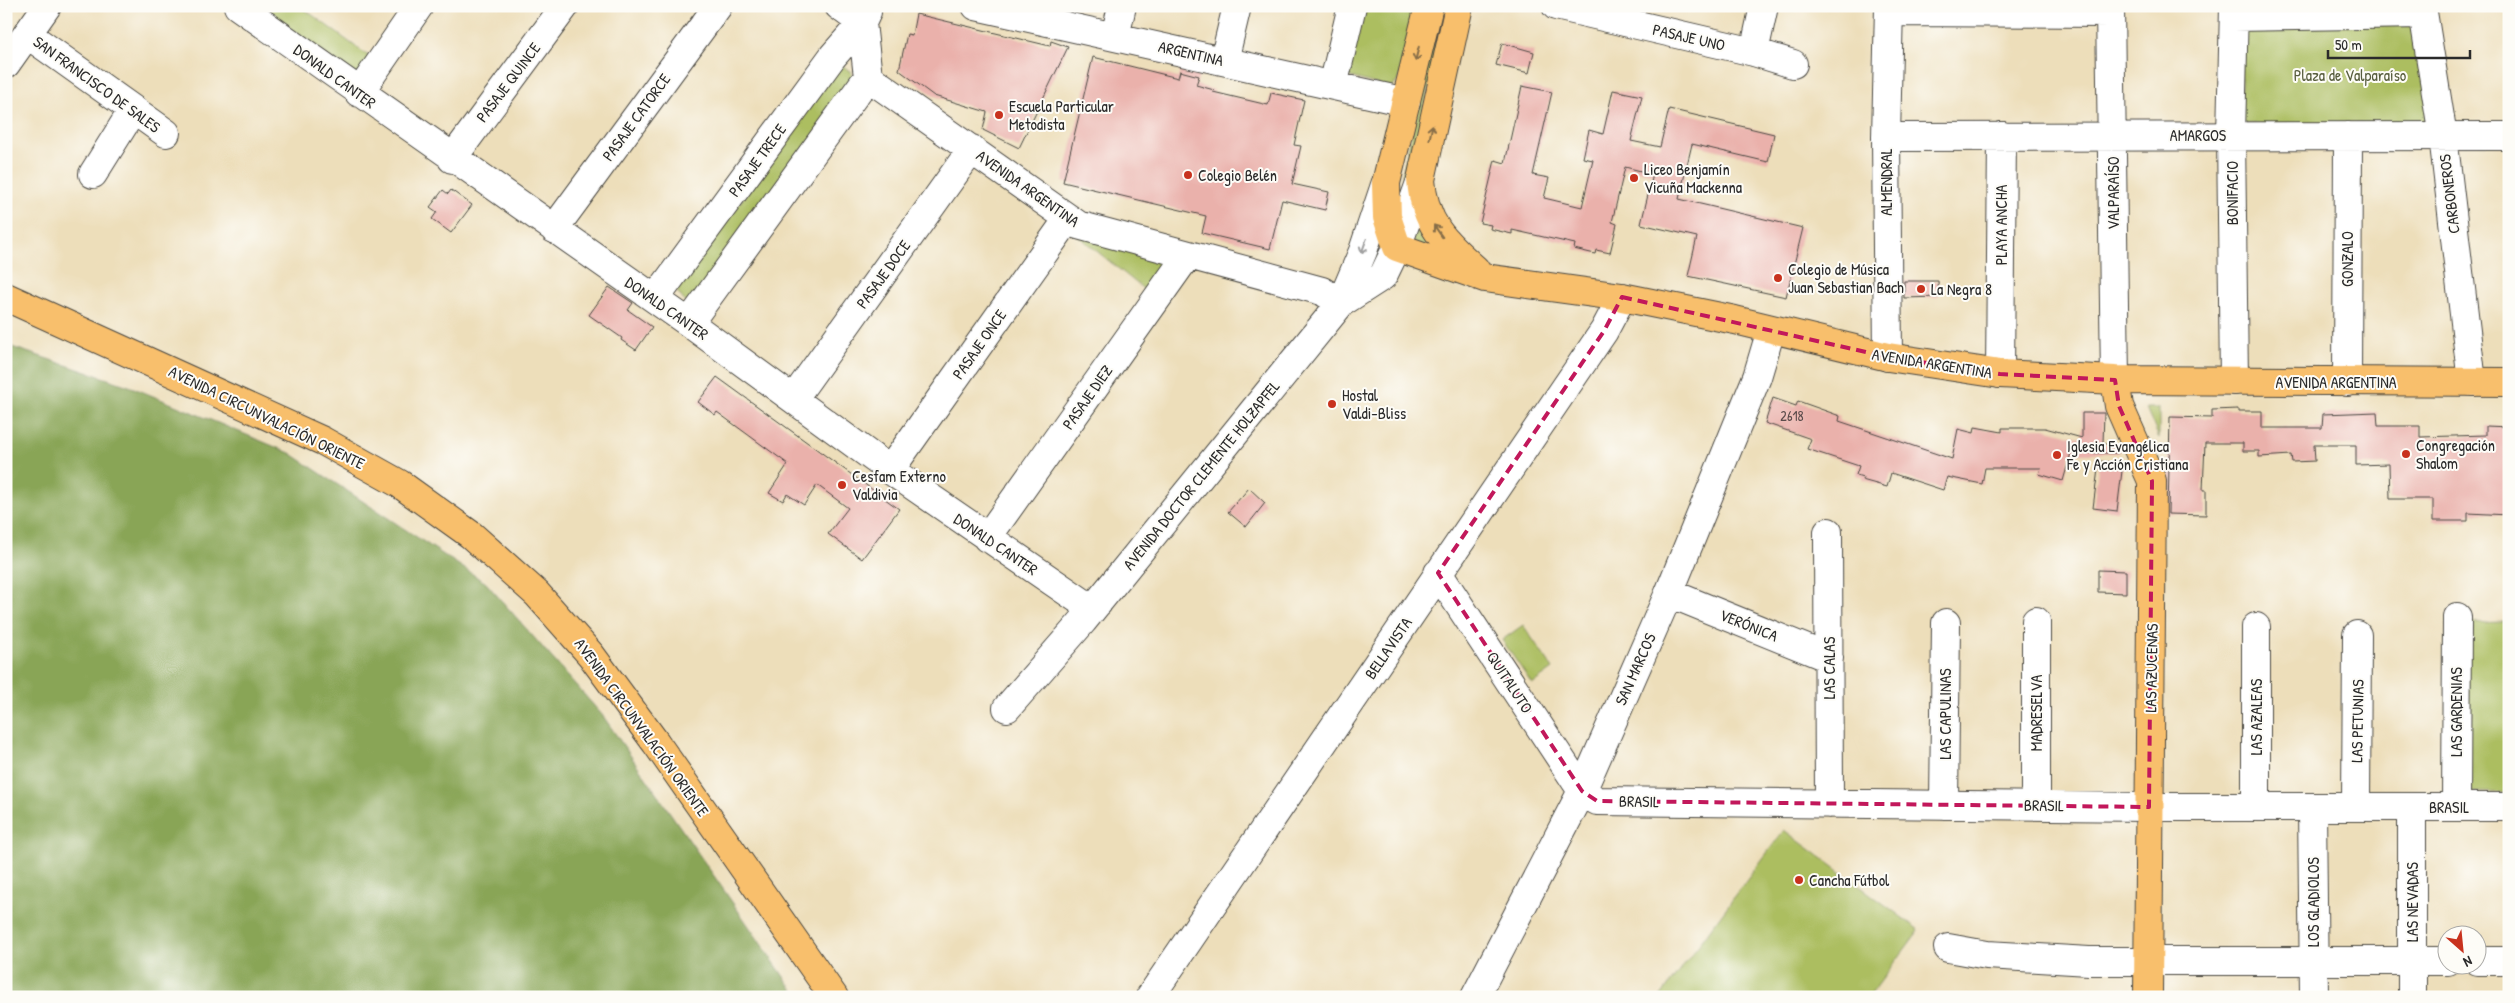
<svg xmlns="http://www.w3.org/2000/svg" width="2515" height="1003" viewBox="0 0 2515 1003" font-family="'Patrick Hand',sans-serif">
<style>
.green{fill:#acbe61;stroke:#6c7446}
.forest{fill:#89a557;stroke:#5a6841}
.building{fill:#eab1ab}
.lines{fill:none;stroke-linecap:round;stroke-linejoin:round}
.minor-casing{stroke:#484640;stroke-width:30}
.major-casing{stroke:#484640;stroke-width:30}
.minor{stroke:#fff;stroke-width:28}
.major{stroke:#f8bf6c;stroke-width:28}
.oneway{stroke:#876e48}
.oneway2{stroke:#a0a0a0}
.marked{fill:none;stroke:#c2185b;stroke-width:4;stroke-dasharray:10 6;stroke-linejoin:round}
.poi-dot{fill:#c8321e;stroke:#fdfcf7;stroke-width:2}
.labels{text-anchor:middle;stroke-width:4;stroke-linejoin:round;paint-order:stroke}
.number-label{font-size:14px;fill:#5b4c4b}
.street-label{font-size:16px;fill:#2b2b2b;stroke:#fdfcf7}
.park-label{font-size:16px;fill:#585e3e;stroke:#fdfcf7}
.poi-label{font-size:16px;fill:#2b2b2b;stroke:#fdfcf7;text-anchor:start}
</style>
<rect width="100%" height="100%" fill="#fdfcf7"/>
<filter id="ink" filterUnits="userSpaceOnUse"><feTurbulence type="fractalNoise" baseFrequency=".02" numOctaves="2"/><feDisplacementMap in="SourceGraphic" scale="10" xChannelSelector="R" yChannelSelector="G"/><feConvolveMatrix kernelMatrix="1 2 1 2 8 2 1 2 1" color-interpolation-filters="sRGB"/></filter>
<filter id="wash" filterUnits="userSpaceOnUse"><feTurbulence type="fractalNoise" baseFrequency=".0096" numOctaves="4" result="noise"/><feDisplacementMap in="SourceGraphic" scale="20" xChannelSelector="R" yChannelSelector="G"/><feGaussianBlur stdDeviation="1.12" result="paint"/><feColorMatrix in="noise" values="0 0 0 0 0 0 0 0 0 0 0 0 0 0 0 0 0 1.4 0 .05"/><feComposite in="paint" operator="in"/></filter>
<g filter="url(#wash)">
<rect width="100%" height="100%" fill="#eddeba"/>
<path class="green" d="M255,6H300L374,60L354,77Z
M1359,6H1418L1399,80L1390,88L1343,75Z
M1441,6H1448L1409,174L1406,178L1403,177L1402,175Z
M2255,23L2420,25L2434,120L2421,124H2241V33Z
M843,66L851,71L853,80L695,304L685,302L676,290L837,69Z
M1413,210L1444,254L1413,242Z
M1080,232L1171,266L1151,295L1077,235Z
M2146,408H2159V438Z
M2509,622V793L2465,792L2462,623Z
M1523,625L1553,669L1532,684L1502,640Z
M1784,830L1919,930L1869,997H1660Z"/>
<path class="forest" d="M6,345L129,386L290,453L486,583L603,716L798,997H6Z"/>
<g id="blocks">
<path class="building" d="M916,14L1050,46L1051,41L1068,47L1019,148L983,130L987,112L934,96L899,70L907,34L912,35Z
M1502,43L1534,52L1529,73L1496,65Z
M1093,57L1178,78L1180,71L1199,76L1196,85L1214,90L1213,92L1268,105L1271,93L1304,100L1294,145L1301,146L1292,184L1329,192L1325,210L1282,200L1270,249L1202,233L1206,216L1063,182Z
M1522,86L1552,92L1533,175L1549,178L1544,198L1582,207L1593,160L1583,158L1589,130L1603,134L1613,90L1642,96L1631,141L1660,147L1669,109L1774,134L1768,162L1692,144L1679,199L1803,228L1786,297L1688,276L1697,237L1641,224L1653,174L1625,167L1612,222L1617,224L1610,253L1596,250L1595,254L1574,249L1575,244L1512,230V234L1490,229L1491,225L1480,223L1495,160L1505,163Z
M443,190L448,194L451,190L472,205L451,233L432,219L437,212L430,207Z
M1904,281H1938L1939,297L1904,298Z
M609,287L633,303L628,310L652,327L636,350L621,340L622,338L589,315Z
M717,377L899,509L862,559L828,534L848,508L817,485L804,505L787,494L783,501L769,493L788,464L717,412L715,415L698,402Z
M1773,398L1796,406L1798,401L1840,416L1839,421L1952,459L1958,429L1974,433L1975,427L2002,432V428H2045L2082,438V413H2104L2103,443L2119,448L2118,453H2071L2063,481L2039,474L2041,468H1985L1982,484L1947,477L1943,490L1891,473L1887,487L1862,480L1863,477L1856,475L1859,466L1807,449L1811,439L1765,423Z
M2238,409V411H2262V428H2322L2323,414L2377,412L2378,426H2420V437L2486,435V426L2509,427V515L2468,513V521H2433V499H2390L2389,464L2356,465V445H2314L2315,461L2292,462L2291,455L2259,457V451H2243V443H2205L2203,490H2206V515L2168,514L2170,417L2212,418V410Z
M2099,461L2123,463L2117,511L2093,508Z
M1249,488L1265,503L1246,527L1228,512Z
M2098,570L2126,571V593L2098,592Z"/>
</g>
</g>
<g filter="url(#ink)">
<use href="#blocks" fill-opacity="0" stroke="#484640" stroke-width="1"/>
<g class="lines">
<defs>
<path id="minor" d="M238,6L689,323L890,470L1085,604L1098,603
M839,6L862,23L868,77L1078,225L1322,291L1341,303
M976,6L1406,102
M1556,6L1754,52L1793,64
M2110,6L2115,380
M2422,6L2443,136L2472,382
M1889,12L2110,13
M2234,17L2423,14
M27,34L166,133
M1115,37L1122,6
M1754,52L1764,6
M1224,61L1237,6
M6,64L47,6
M1333,86L1352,6
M359,93L419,6
M1886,137L2509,136
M452,159L565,6
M93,174L133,110
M554,229L718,6
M655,299L833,56L862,23L867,12
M1341,303L1363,251L1385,185
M689,323L868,77
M1888,357L1886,137L1889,6
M2000,374L2002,136
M2234,381L2231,135L2234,6
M2347,382L2348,136
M794,398L972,149
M890,470L1068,219
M1828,532L1829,804
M987,538L1187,256
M1438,573L1582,791L1597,801L2149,807H2509
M1669,593L1829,658
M2036,621V805
M1007,708L1083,621L1341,303L1383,276L1397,247L1421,180
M1944,805L1946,623
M2256,807V627
M2312,807L2314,997
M2356,807L2357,635
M2456,807L2457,617
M1948,948L1987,955L2089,961H2448
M2478,961H2509
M1150,997L1604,331L1622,297
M1475,997L1582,791L1669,593L1757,377L1771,330
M2412,997V807"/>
<path id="major" d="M1429,6L1386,183L1387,217L1397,247L1485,278L1622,297L1735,320L1888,357L2000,374L2115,380L2509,382
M1459,6L1421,180C1424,223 1444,242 1475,269
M6,297L323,441L400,484L471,535L537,594L591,655L656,743L834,997
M2115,380L2119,406L2152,481L2148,997"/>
</defs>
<use href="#minor" class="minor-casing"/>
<use href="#major" class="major-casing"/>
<use href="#minor" class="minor"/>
<use href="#major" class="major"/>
</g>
<defs><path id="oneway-shaft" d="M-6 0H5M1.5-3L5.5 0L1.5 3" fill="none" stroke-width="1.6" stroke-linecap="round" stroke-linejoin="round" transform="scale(1.25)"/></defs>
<g class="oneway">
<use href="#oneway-shaft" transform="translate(1417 54) rotate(104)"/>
<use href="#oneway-shaft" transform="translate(1431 132) rotate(-78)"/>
<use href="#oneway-shaft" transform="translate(1438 231) rotate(-125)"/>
</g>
<use class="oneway2" href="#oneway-shaft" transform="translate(1364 246) rotate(110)"/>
</g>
<path class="marked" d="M1622,297L1888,357L2000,374L2115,380L2119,406L2152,481L2149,807L1597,801L1582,791L1438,573L1604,331Z"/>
<g class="poi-dot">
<circle cx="999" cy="115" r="5"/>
<circle cx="1188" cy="175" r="5"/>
<circle cx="1634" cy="178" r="5"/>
<circle cx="1778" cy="278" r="5"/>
<circle cx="1921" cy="289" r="5"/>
<circle cx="1332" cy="404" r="5"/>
<circle cx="2406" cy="454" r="5"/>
<circle cx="2057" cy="455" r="5"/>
<circle cx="842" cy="485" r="5"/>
<circle cx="1799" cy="880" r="5"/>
</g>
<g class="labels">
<g class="number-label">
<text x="1792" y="421">2618</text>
</g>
<g class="street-label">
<text transform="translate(1689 37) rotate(13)" y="6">PASAJE UNO</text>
<text transform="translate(1191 53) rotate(13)" y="6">ARGENTINA</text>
<text transform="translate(335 76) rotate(36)" y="6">DONALD CANTER</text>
<text transform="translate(508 82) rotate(-53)" y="6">PASAJE QUINCE</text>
<text transform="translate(97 84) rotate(36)" y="6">SAN FRANCISCO DE SALES</text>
<text transform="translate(636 117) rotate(-54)" y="6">PASAJE CATORCE</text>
<text x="2198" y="141">AMARGOS</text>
<text transform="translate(757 160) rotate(-54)" y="6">PASAJE TRECE</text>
<text transform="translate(1886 182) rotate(-90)" y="6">ALMENDRAL</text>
<text transform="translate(1028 188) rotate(35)" y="6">AVENIDA ARGENTINA</text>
<text transform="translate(2113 193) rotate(-90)" y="6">VALPARAÍSO</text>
<text transform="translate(2232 193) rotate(-90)" y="6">BONIFACIO</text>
<text transform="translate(2449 194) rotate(-97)" y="6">CARBONEROS</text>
<text transform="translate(2001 225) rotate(-90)" y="6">PLAYA ANCHA</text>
<text transform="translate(2347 259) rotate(-90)" y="6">GONZALO</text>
<text transform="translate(883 274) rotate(-54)" y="6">PASAJE DOCE</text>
<text transform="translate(667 308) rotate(35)" y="6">DONALD CANTER</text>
<text transform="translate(979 344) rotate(-55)" y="6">PASAJE ONCE</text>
<text transform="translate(1932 363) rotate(9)" y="6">AVENIDA ARGENTINA</text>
<text x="2336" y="388">AVENIDA ARGENTINA</text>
<text transform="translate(1087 397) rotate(-55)" y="6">PASAJE DIEZ</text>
<text transform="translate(267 417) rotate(26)" y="6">AVENIDA CIRCUNVALACIÓN ORIENTE</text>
<text transform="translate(1201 475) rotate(-51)" y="6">AVENIDA DOCTOR CLEMENTE HOLZAPFEL</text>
<text transform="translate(996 544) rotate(34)" y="6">DONALD CANTER</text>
<text transform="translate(1749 625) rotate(22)" y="6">VERÓNICA</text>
<text transform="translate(1388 648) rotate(-56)" y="6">BELLAVISTA</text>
<text transform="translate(1829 668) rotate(-90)" y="6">LAS CALAS</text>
<text transform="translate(2151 668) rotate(-89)" y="6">LAS AZUCENAS</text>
<text transform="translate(1635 669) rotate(-66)" y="6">SAN MARCOS</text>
<text transform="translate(1510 682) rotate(57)" y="6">QUITALUTO</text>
<text transform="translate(2456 712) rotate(-90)" y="6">LAS GARDENIAS</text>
<text transform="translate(2036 713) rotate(-90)" y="6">MADRESELVA</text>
<text transform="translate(1945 714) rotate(-90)" y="6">LAS CAPULINAS</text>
<text transform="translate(2256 717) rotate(-90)" y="6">LAS AZALEAS</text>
<text transform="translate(2357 721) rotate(-89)" y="6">LAS PETUNIAS</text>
<text transform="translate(642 727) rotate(54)" y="6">AVENIDA CIRCUNVALACIÓN ORIENTE</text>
<text transform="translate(1639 801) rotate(1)" y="6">BRASIL</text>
<text transform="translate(2044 805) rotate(1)" y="6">BRASIL</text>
<text x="2449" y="813">BRASIL</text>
<text transform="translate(2313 902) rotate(-90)" y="6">LOS GLADIOLOS</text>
<text transform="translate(2412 902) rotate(-90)" y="6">LAS NEVADAS</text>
</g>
<g class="park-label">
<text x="2350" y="81">Plaza de Valparaíso</text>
</g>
<g class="poi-label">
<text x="1009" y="112">Escuela Particular<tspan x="1009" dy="18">Metodista</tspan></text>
<text x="1644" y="175">Liceo Benjamín<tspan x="1644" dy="18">Vicuña Mackenna</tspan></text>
<text x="1198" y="181">Colegio Belén</text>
<text x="1788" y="275">Colegio de Música<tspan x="1788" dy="18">Juan Sebastian Bach</tspan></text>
<text x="1931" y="295">La Negra 8</text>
<text x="1342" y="401">Hostal<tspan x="1342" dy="18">Valdi-Bliss</tspan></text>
<text x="2416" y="451">Congregación<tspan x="2416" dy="18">Shalom</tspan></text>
<text x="2067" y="452">Iglesia Evangélica<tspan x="2067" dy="18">Fe y Acción Cristiana</tspan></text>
<text x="852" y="482">Cesfam Externo<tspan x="852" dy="18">Valdivia</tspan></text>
<text x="1809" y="886">Cancha Fútbol</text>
</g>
</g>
<rect width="2515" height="1003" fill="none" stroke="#fdfcf7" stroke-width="25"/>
<g transform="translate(2462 950) rotate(153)"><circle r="24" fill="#fdfcf7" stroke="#a9a8a5"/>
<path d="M0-4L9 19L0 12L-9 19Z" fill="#c8321e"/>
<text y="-8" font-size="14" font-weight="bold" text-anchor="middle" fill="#2b2b2b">N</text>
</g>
<path d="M2328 50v8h142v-8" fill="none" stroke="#2b2b2b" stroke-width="2.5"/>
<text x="2335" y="50" font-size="15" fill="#2b2b2b" stroke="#fdfcf7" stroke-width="4" paint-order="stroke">50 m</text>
</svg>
